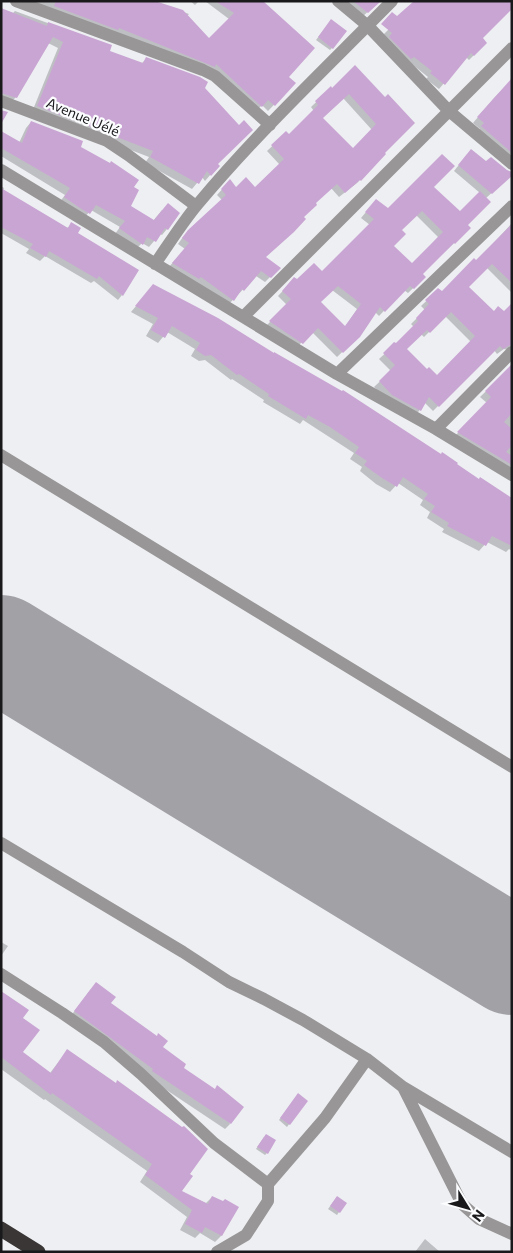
<svg xmlns="http://www.w3.org/2000/svg" width="513" height="1253" viewBox="0 0 513 1253" font-family="Commissioner,sans-serif">
<style>
.shadow{fill:#0003;fill-rule:evenodd}
.lines{fill:none;stroke-linecap:round;stroke-linejoin:round}
.runway{stroke:#a2a2a6;stroke-width:108}
.building{fill:#c9a5d3;fill-rule:evenodd}
.minor{stroke:#989696;stroke-width:12}
.highway{stroke:#393635;stroke-width:15}
.labels{text-anchor:middle;stroke-width:4.5;stroke-linejoin:round;paint-order:stroke}
.street-label{font-size:14px;fill:#19191b;stroke:#fcfdff}
</style>
<rect width="100%" height="100%" fill="#eeeff3"/>
<path class="shadow" d="M20,1H151L189,14L187,16L209,40L229,19L205,1H261L288,77L294,84L268,111L262,105L256,111L210,70Z
M190,1H199L195,5Z
M334,1H379L358,21Z
M417,1L481,38L486,43L469,60L466,57L439,89L426,79L428,77L408,61L383,35Z
M1,9L13,13L15,11L110,46L108,52L141,64L146,59L203,88L216,164L218,166L205,181L202,177L192,189L145,163L149,157L32,112L58,48L48,43L16,97L10,103L1,100Z
M329,23L332,48L330,50L316,40Z
M512,80V162L477,132L480,129L473,123L494,98Z
M331,88L385,99L383,153L384,154L357,183L339,197L331,188L314,204L264,257L279,268L265,282L256,276L228,305L168,268L185,249L178,244L183,237L222,200L217,195L225,186L236,189L255,188L280,165L267,151L286,133L289,136L314,111L311,107ZM343,98L372,130L353,150L321,118Z
M31,122L79,148L132,188L129,207L153,221L162,210L167,229L162,235L160,234L149,247L142,243L136,249L115,234L120,227L91,210L83,219L59,203L65,195L1,156V133L19,143L26,128Z
M466,156L512,175L486,198L466,225L470,228L421,274L425,277L408,293L404,290L379,316L375,312L359,336L337,357L312,332L296,348L265,327L287,305L278,296L294,279L297,281L322,273L370,225L361,218L371,206L388,210L432,187L460,212L480,193L454,171ZM416,215L438,237L412,265L392,246L401,230ZM332,290L357,309L345,327L320,302Z
M1,186L4,188L3,191L67,228L72,224L76,233L122,295L118,300L94,281L91,283L45,256L40,261L26,253L29,249L1,233Z
M512,223V293L487,268L467,287L493,313H504L512,305V351L504,349L497,354L494,350L433,411L425,403L415,416L387,400L374,387L391,371L379,359L414,327L411,324L425,310L421,306L438,290L442,293L476,262ZM445,316L471,342L437,376L427,371L406,349L421,334L424,337Z
M148,292L455,465L512,500V551L509,549L506,552L487,542L479,551L442,532L444,529L427,518L430,512L420,505L423,500L398,483L390,492L376,484L360,471L362,467L350,459L354,453L303,420L300,424L263,402L264,400L232,379L231,380L205,360L199,361L191,356L195,349L167,332L158,343L146,336L153,324L131,312Z
M512,366V474L453,438L487,403L480,397Z
M1,942L8,946L1,956Z
M91,989L110,1003L161,1048L182,1068L215,1090L230,1124L225,1129L147,1077L70,1017Z
M1,992L21,1018V1053L50,1073L67,1051L188,1174L180,1192L206,1203L212,1197L237,1208L221,1236L215,1242L200,1233L195,1238L180,1230L187,1217L140,1182L147,1171L45,1099L44,1100L1,1069Z
M296,1097L306,1101L287,1127L279,1120Z
M264,1137L267,1153L265,1155L256,1149Z
M337,1197L345,1203L337,1215L328,1209Z
M425,1239L440,1252H415Z"/>
<g class="lines">
<path class="runway" d="M1,649L512,961"/>
</g>
<path class="building" d="M56,1H155L183,10L209,38L234,13L215,1H263L315,48L289,77L296,83L275,106L268,100L262,107L216,64L215,67L119,28L118,30L54,6Z
M353,1H379L380,2L368,13Z
M414,1H512V9L483,38L487,43L474,56L471,53L445,85L430,73L432,71L414,57L411,59L389,37L392,33L381,24L392,12L397,16Z
M1,8L47,26L48,22L112,45L110,51L143,63L146,57L200,77L208,82L205,88L239,125L244,120L253,130L218,164L220,166L211,176L207,171L199,184L150,157L153,151L37,106L63,42L53,37L17,98L1,93Z
M331,19L347,31L333,49L318,37Z
M355,65L385,97L388,94L415,123L385,153L386,154L361,181L360,180L345,193L337,184L316,203L317,205L304,217L306,219L294,232L266,257L281,268L271,278L261,271L244,291L242,289L234,301L201,277L199,279L172,263L189,243L182,238L188,230L226,195L221,189L230,179L236,187L246,177L255,187L284,159L271,145L286,131L289,134L318,105L315,101L331,86L332,88ZM349,94L376,124L353,148L323,118Z
M512,78V153L481,126L484,123L477,117Z
M1,110L8,112L1,124Z
M31,121L83,141L81,147L110,163L111,161L139,180L134,187L139,190L131,206L154,220L168,203L180,213L168,230L165,228L156,242L147,237L143,245L119,228L125,221L96,205L90,214L80,208L64,197L70,188L1,148V131L22,143Z
M471,149L486,161L491,157L507,170L512,172V176L492,194L458,165Z
M442,154L455,166L434,187L460,211L480,191L491,202L468,225L471,228L455,244L454,243L423,274L426,277L414,289L410,286L385,312L380,307L360,337L343,353L318,328L303,344L269,321L291,299L282,291L294,277L297,279L314,263L322,271L374,219L365,212L376,199L388,208ZM422,211L443,232L412,263L394,246L406,234L402,230ZM338,286L361,304L345,326L321,302Z
M1,188L68,228L71,222L81,228L78,233L139,270L123,296L99,276L97,279L49,251L46,257L30,248L33,244L1,227Z
M512,224V283L492,264L469,287L494,311L498,306L504,311L512,303V344L503,349L500,346L439,407L429,397L421,411L392,395L379,381L395,365L383,353L394,342L396,343L418,321L416,318L429,304L425,300L438,288L442,291L474,258L476,260ZM451,312L475,336L437,375L429,367L427,369L407,349L427,330L430,333Z
M153,284L218,318L274,353V352L342,391L343,390L441,454L442,452L445,454L458,463L457,464L479,479L480,477L512,498V546L492,536L486,546L447,526L449,523L431,512L435,506L424,499L428,494L403,477L397,487L382,478L364,465L367,461L355,453L359,447L330,427L308,415L306,419L268,396L269,394L239,374L237,375L211,355L205,356L196,350L200,343L172,326L165,338L151,330L158,318L135,306Z
M512,364V413L504,422L512,429V445L506,452L512,456V465L457,432L491,397L485,391Z
M96,982L116,997L111,1003L157,1036L158,1033L168,1041L163,1047L186,1064L184,1068L215,1089L217,1085L244,1107L231,1124L152,1071L153,1069L74,1011Z
M1,991L29,1010L23,1018L40,1030L23,1052L51,1073L67,1049L116,1083L117,1080L182,1127L184,1126L208,1149L190,1174L193,1176L182,1191L208,1204L212,1196L223,1201L225,1199L239,1207L222,1236L205,1227L202,1233L185,1224L192,1210L145,1175L152,1164L52,1093L51,1095L1,1057Z
M298,1093L308,1101L290,1125L280,1118Z
M266,1134L276,1140L268,1154L257,1147Z
M337,1196L347,1203L340,1213L330,1206Z"/>
<g class="lines">
<path class="minor" d="M16,1L203,70L215,76L270,125
M338,1L368,26L449,111L512,164
M1,101L107,141L128,155L196,206
M1,170L337,374L436,429L512,475
M155,264C169,244 182,223 197,205C257,133 326,68 392,1
M243,317L512,48
M337,374L512,206
M436,429L512,352
M1,455L512,767
M1,843L183,952L229,982L264,999L303,1020L367,1059L403,1087L462,1204L479,1219L512,1234
M1,974L62,1013L104,1042L141,1074L214,1143L268,1184
M403,1087L512,1152
M217,1252L246,1235L268,1201V1184L325,1118L367,1059"/>
<path class="highway" d="M1,1229L38,1252"/>
</g>
<g class="labels">
<g class="street-label">
<text transform="translate(83 117) rotate(23)" y="5">Avenue Uélé</text>
</g>
</g>
<rect width="513" height="1253" fill="none" stroke="#19191b" stroke-width="5"/>
<g transform="translate(468 1208) rotate(127)" stroke="#fcfdff" stroke-width="4" paint-order="stroke">
<path d="M0-4L9 19L0 12L-9 19Z" fill="#19191b"/>
<text y="-8" font-size="14" font-weight="bold" text-anchor="middle" fill="#19191b">N</text>
</g>
</svg>
